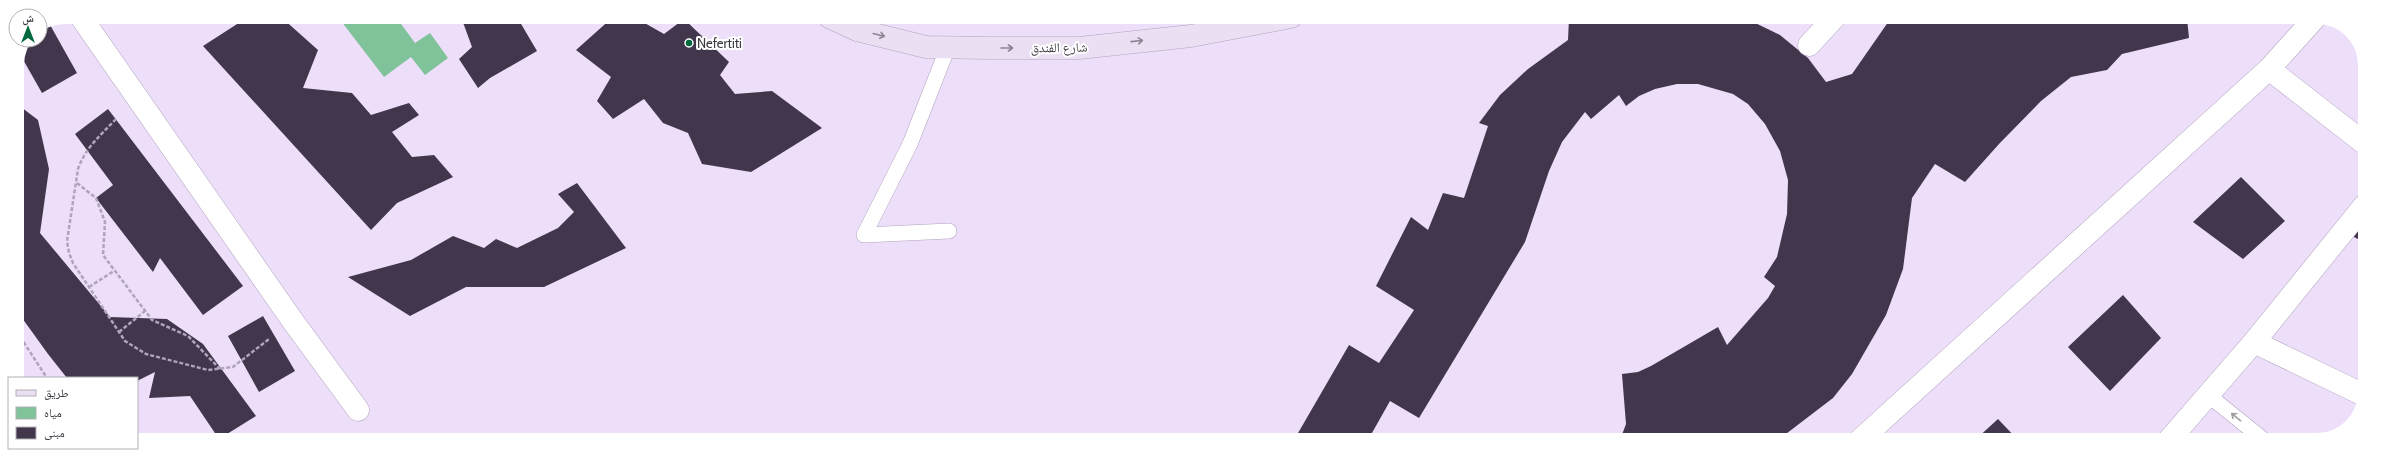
<svg xmlns="http://www.w3.org/2000/svg" width="2382" height="457" viewBox="0 0 2382 457" font-family="Cabin,'Noto Naskh Arabic',sans-serif">
<style>
.water{fill:#80c29a}
.building{fill:#42364c}
.lines{fill:none;stroke-linecap:round;stroke-linejoin:round}
.lane-casing{stroke:#b1a3bd;stroke-width:16}
.street-casing{stroke:#b1a3bd;stroke-width:23}
.secondary-casing{stroke:#b1a3bd;stroke-width:23}
.path{stroke:#b0a4ba;stroke-width:2.5;stroke-dasharray:4 2;stroke-linecap:butt}
.lane{stroke:#fff;stroke-width:15}
.street{stroke:#fff;stroke-width:22}
.secondary{stroke:#eadff3;stroke-width:22}
.oneway{stroke:#8c8493}
.oneway2{stroke:#9f9ca2}
.poi-dot{fill:#01683d;stroke:#fff;stroke-width:1.5}
.labels{text-anchor:middle;stroke-width:4;stroke-linejoin:round;paint-order:stroke}
.poi-label{font-size:13px;fill:#3f3944;stroke:#fff;text-anchor:start}
.street-label{font-size:13px;fill:#3f3944;stroke:#fff}
</style>
<rect width="100%" height="100%" fill="#eddefa"/>
<path class="water" d="M338,17H396L415,43L430,33L448,58L425,75L411,57L384,77Z"/>
<path class="building" d="M248,17H281L318,50L303,88L352,93L371,115L409,103L419,115L392,132L412,157L434,155L453,177L397,203L371,230L203,46Z
M461,17H517L537,51L490,78L478,88L459,59L472,47Z
M613,17H634L664,34L684,19L729,62L720,75L735,94L772,91L822,128L751,172L702,164L688,133L663,123L644,99L613,119L597,101L611,77L576,50Z
M1569,18H1745L1780,35L1808,58L1826,82L1852,74L1891,18H2187L2189,38L2122,54L2107,70L2071,77L2041,101L1999,144L1965,182L1935,164L1912,198L1903,269L1886,315L1852,374L1833,398L1778,440H1620L1626,424L1622,374L1638,372L1651,366L1718,327L1727,345L1768,298L1775,286L1764,277L1777,257L1787,214L1788,180L1780,151L1765,124L1748,104L1733,94L1698,84H1677L1655,89L1639,96L1626,106L1619,95L1591,119L1585,112L1562,142L1549,171L1525,242L1419,418L1390,401L1368,440H1294L1349,345L1379,363L1414,310L1376,286L1411,217L1428,230L1443,193L1464,198L1488,126L1479,123L1500,95L1528,69L1568,40Z
M49,23L77,73L42,93L21,56L27,40H40V27Z
M17,104L38,120L49,169L40,233L110,317L167,319L203,344L256,416L219,439L190,396L149,398L155,372L137,381V378H67L48,354L17,311Z
M108,109L243,286L203,315L160,258L153,272L96,198L113,185L75,134Z
M2241,177L2285,221L2243,259L2193,222Z
M577,183L626,248L544,287H466L410,316L348,277L411,260L453,236L484,248L496,239L517,248L558,228L574,212L558,194Z
M2364,221V242L2352,236Z
M2123,295L2161,338L2110,391L2068,347Z
M263,316L295,371L259,392L228,336Z
M1998,419L2018,440H1975Z"/>
<g class="lines">
<defs>
<path id="lane" d="M948,47L910,144L864,235L949,231
M2208,395L2264,440"/>
<path id="street" d="M81,17L292,320L358,410
M1809,45L1834,18
M2269,69L2364,143
M2254,342L2364,395
M1860,440L2269,69L2315,18
M2169,440L2254,342L2364,206"/>
<path id="secondary" d="M829,17L857,30L926,47L988,48H1079L1191,36L1291,17"/>
</defs>
<use href="#lane" class="lane-casing"/>
<use href="#street" class="street-casing"/>
<use href="#secondary" class="secondary-casing"/>
<path class="path" d="M116,119C101,135 85,148 78,169L67,241L69,253L73,263L125,341L146,354L208,370L233,367L269,339
M77,183L96,198L105,222L103,255L152,320L188,336L220,369
M89,287L114,271
M17,332L47,378
M119,332L145,311
M374,434L377,439"/>
<use href="#lane" class="lane"/>
<use href="#street" class="street"/>
<use href="#secondary" class="secondary"/>
</g>
<defs><path id="oneway-shaft" d="M-6 0H5M1.5-3L5.5 0L1.5 3" fill="none" stroke-width="1.6" stroke-linecap="round" stroke-linejoin="round"/></defs>
<g class="oneway">
<use href="#oneway-shaft" transform="translate(879 35) rotate(14)"/>
<use href="#oneway-shaft" transform="translate(1137 41) rotate(-6)"/>
<use href="#oneway-shaft" transform="translate(1007 48)"/>
</g>
<use class="oneway2" href="#oneway-shaft" transform="translate(2236 417) rotate(-141)"/>
<circle class="poi-dot" cx="689" cy="43" r="4"/>
<g class="labels">
<g class="poi-label">
<text x="697" y="48">Nefertiti</text>
</g>
<g class="street-label">
<text transform="translate(1059 47) rotate(-1)" y="5">شارع الفندق</text>
</g>
</g>
<path d="M0 0H2382V457H0ZM65 24H2317A41 41 0 0 1 2358 65V392A41 41 0 0 1 2317 433H65A41 41 0 0 1 24 392V65A41 41 0 0 1 65 24Z" fill="#fff" fill-rule="evenodd"/>
<rect x="8" y="377" width="130" height="72" fill="#ffffff" stroke="#b2b0b4"/>
<rect x="16" y="390" width="20" height="6" fill="#eadff3" stroke="#b2b0b4"/>
<text x="44" y="397" font-size="12" fill="#3f3944">طريق</text>
<rect x="16" y="407" width="20" height="12" fill="#80c29a" stroke="#b2b0b4"/>
<text x="44" y="417" font-size="12" fill="#3f3944">مياه</text>
<rect x="16" y="427" width="20" height="12" fill="#42364c" stroke="#b2b0b4"/>
<text x="44" y="437" font-size="12" fill="#3f3944">مبنى</text>
<g transform="translate(28 28)"><circle r="19" fill="#ffffff" stroke="#b2b0b4"/>
<path d="M0-3L7 15L0 10L-7 15Z" fill="#01683d"/>
<text y="-6" font-size="11" font-weight="bold" text-anchor="middle" fill="#3f3944">ش</text>
</g>
</svg>
